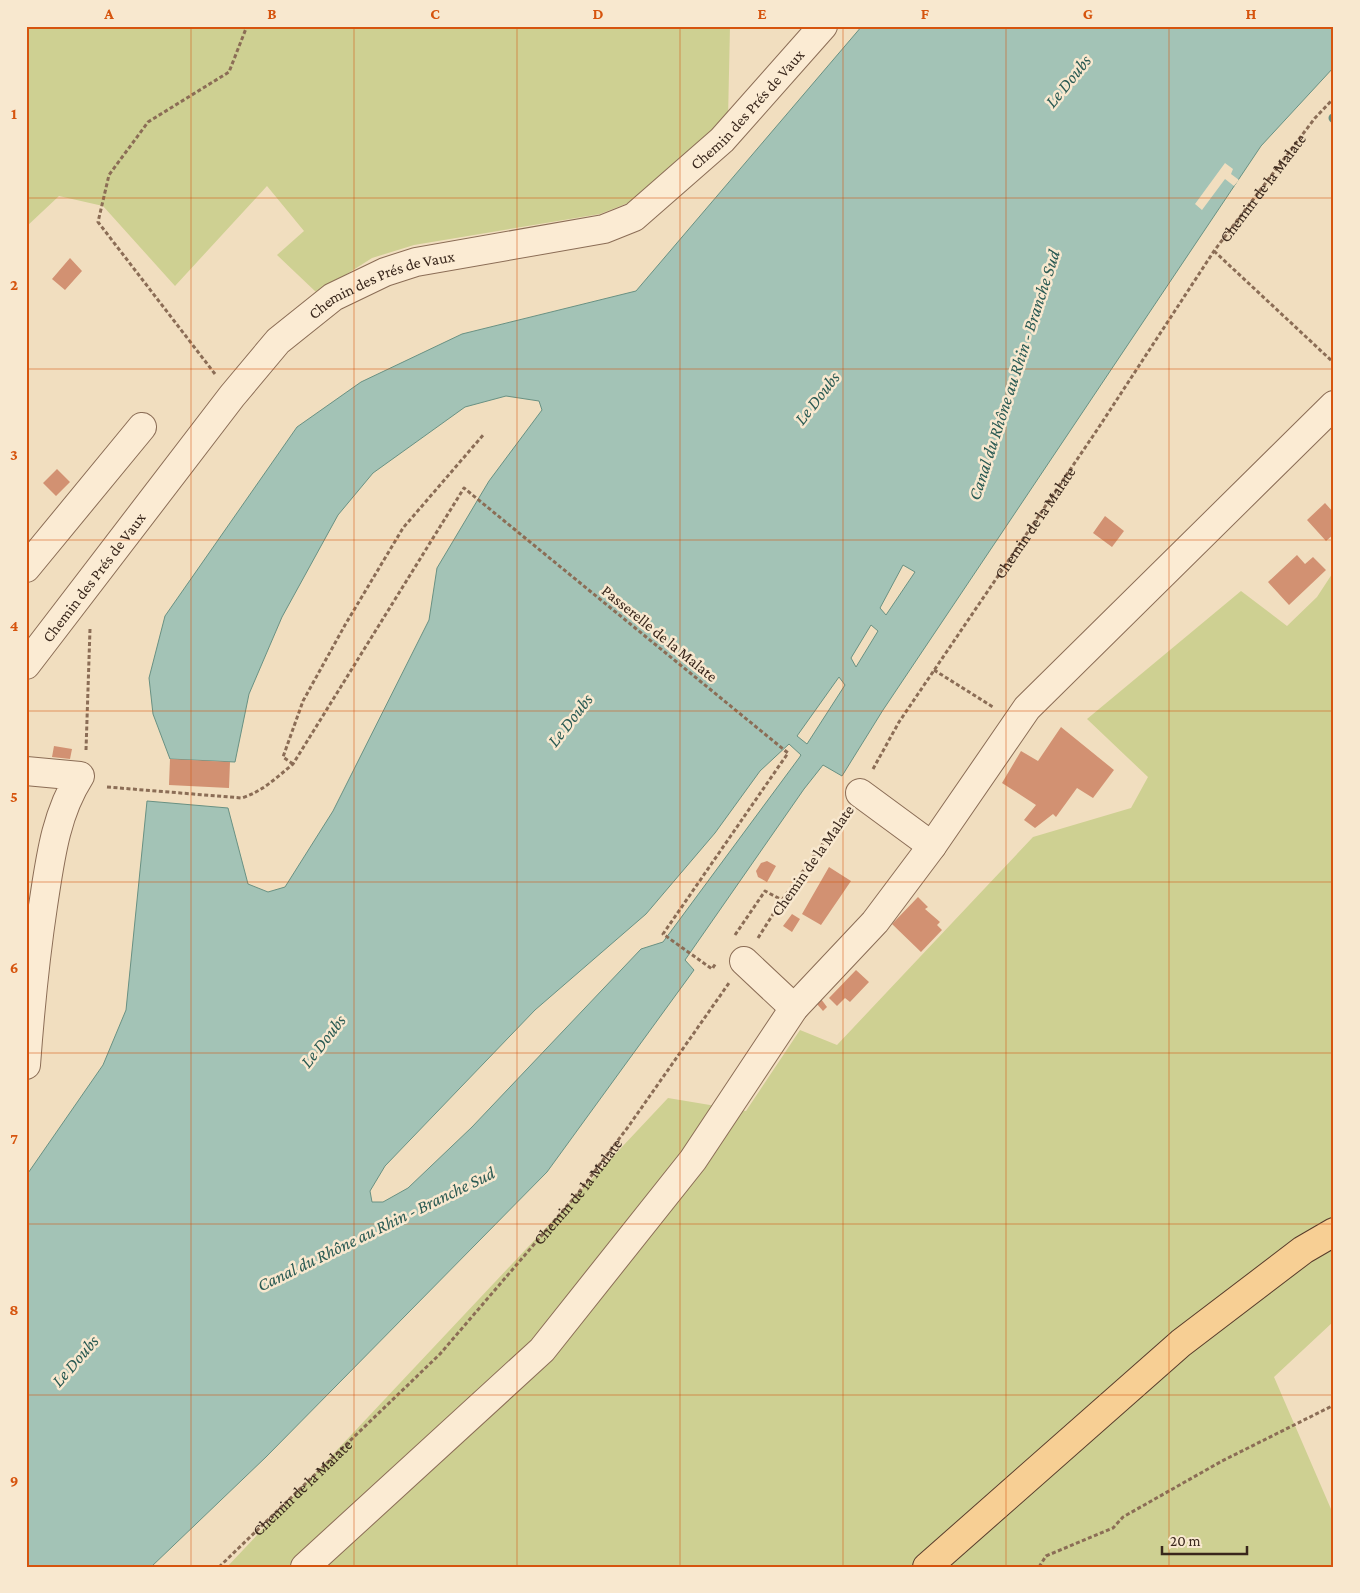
<svg xmlns="http://www.w3.org/2000/svg" width="1360" height="1593" viewBox="0 0 1360 1593" font-family="'Crimson Pro',serif">
<style>
.green{fill:#ced092}
.water{fill:#a3c3b6;stroke:#699183;fill-rule:evenodd}
.pier{fill:#f1debf}
.lines{fill:none;stroke-linecap:round;stroke-linejoin:round}
.stream{stroke:#699183;stroke-width:9}
.building{fill:#d29172}
.minor-casing{stroke:#8b6d56;stroke-width:30}
.major-casing{stroke:#583c2b;stroke-width:30}
.path{stroke:#8b6d56;stroke-width:3;stroke-dasharray:4 2.5;stroke-linecap:butt}
.minor{stroke:#fbebd3;stroke-width:28}
.major{stroke:#f7cf94;stroke-width:28}
.grid{fill:none;stroke:#d6540e;stroke-width:1;stroke-opacity:0.55}
.labels{text-anchor:middle;stroke-width:5;stroke-linejoin:round;paint-order:stroke}
.street-label{font-size:16px;fill:#39271c;stroke:#f8e8cf}
.water-label{font-size:18px;font-style:italic;fill:#2a5a53;stroke:#f8e8cf}
.neatline{fill:none;stroke:#d6540e;stroke-width:2}
.grid-label{font-size:16px;text-anchor:middle;font-weight:bold;fill:#d6540e}
</style>
<rect width="100%" height="100%" fill="#f1debf"/>
<path class="green" d="M26,26H730L728,119L633,201L600,214L414,245L372,258L317,293L277,255L304,231L267,186L175,286L103,206L59,196L26,227Z
M1334,571V1321L1274,1377L1334,1516V1567H227L668,1098L746,1111L800,1030L837,1045L1033,837L1131,808L1148,777L1087,719L1241,591L1287,626L1317,597Z"/>
<path class="water" d="M862,26H1334V67L1261,146L883,710L842,776L823,765L804,789L685,960L694,970L547,1172L266,1457L151,1567H26V1176L103,1065L126,1010L147,801L228,808L248,884L268,892L285,887L333,811L429,620L437,568L489,481L542,410L539,401L506,396L465,407L373,473L338,515L282,617L249,694L235,762L170,759L153,714L149,678L165,616L297,427L361,382L462,334L636,291ZM903,565L915,572L886,615L880,608ZM871,625L878,631L856,667L851,658ZM839,677L845,685L807,744L797,736ZM789,744L801,755L799,758L663,942L641,949L472,1127L408,1188L383,1202H372L370,1191L385,1166L535,1010L646,914L715,833L760,771Z"/>
<path class="pier" d="M1225,163L1233,169L1231,174L1239,180L1234,186L1225,179L1202,210L1195,204Z"/>
<g class="lines">
<path class="stream" d="M1333,118L1334,119"/>
</g>
<path class="building" d="M70,258L82,271L65,290L52,279Z
M57,469L70,482L56,496L43,483Z
M1325,503L1334,513V534L1326,541L1307,520Z
M1105,516L1124,531L1112,547L1093,533Z
M1297,555L1305,564L1313,557L1326,570L1289,605L1268,582Z
M1061,727L1114,770L1093,798L1077,788L1056,817L1053,814L1035,828L1024,820L1036,805L1002,783L1021,751L1038,761Z
M54,746L72,749L70,759L52,757Z
M170,759L230,762L229,788L169,785Z
M767,861L776,866L767,882L758,877L756,871L761,863Z
M829,867L851,881L821,925L802,914Z
M918,897L928,907L925,909L940,922L937,925L942,930L921,952L892,924Z
M792,914L800,919L792,932L783,926Z
M856,970L869,982L850,1002L845,998L837,1006L829,998Z
M821,999L827,1007L823,1011L817,1004Z"/>
<g class="lines">
<defs>
<g id="minor">
<path d="M26,568L142,427"/>
<path id="s3" d="M26,665L232,396L278,341L333,297L385,272L416,262L604,229L634,217L722,140L823,26"/>
<path d="M26,771L80,776C55,815 50,861 43,906C35,959 30,1011 26,1065"/>
<path d="M860,793L932,846"/>
<path d="M744,961L794,1008"/>
<path d="M305,1567L542,1350L693,1160L794,1008L875,922L932,846L1027,708L1334,405"/>
</g>
<path id="major" d="M927,1567L1181,1343L1303,1250L1334,1232"/>
</defs>
<use href="#minor" class="minor-casing"/>
<use href="#major" class="major-casing"/>
<g class="path">
<path d="M1214,251L1334,363"/>
<path d="M215,374L98,222L109,175L148,122L229,72L247,26"/>
<path d="M934,670L993,707"/>
<path d="M86,750L90,629"/>
<path d="M293,764L283,757L303,701L345,625L403,528L484,434"/>
<path id="s1" d="M873,769L899,722L1097,430L1214,251L1315,118L1334,98"/>
<path d="M107,787L242,798C263,791 276,778 293,764L464,488L788,753L663,934L712,969L716,963"/>
<path d="M735,935L765,891L782,900"/>
<path d="M758,938L782,900L843,816"/>
<path id="s2" d="M219,1567L440,1354L579,1192L628,1127L729,983"/>
<path d="M1039,1567L1046,1556L1113,1528L1123,1517L1222,1461L1334,1405"/>
</g>
<use href="#minor" class="minor"/>
<use href="#major" class="major"/>
</g>
<path class="grid" d="M191,26V1567M354,26V1567M517,26V1567M680,26V1567M843,26V1567M1006,26V1567M1169,26V1567M26,198H1334M26,369H1334M26,540H1334M26,711H1334M26,882H1334M26,1053H1334M26,1224H1334M26,1395H1334"/>
<g class="labels">
<g class="street-label">
<text dy="6" stroke="none"><textPath href="#s3" startOffset="951">Chemin des Prés de Vaux</textPath></text>
<text dy="6" stroke="none"><textPath href="#s1" startOffset="700">Chemin de la Malate</textPath></text>
<text dy="6" stroke="none"><textPath href="#s3" startOffset="531">Chemin des Prés de Vaux</textPath></text>
<text dy="6" stroke="none"><textPath href="#s1" startOffset="295">Chemin de la Malate</textPath></text>
<text dy="6" stroke="none"><textPath href="#s3" startOffset="111">Chemin des Prés de Vaux</textPath></text>
<text transform="translate(660 633) rotate(39)" y="6">Passerelle de la Malate</text>
<text transform="translate(812 860) rotate(-55)" y="6">Chemin de la Malate</text>
<text dy="6" stroke="none"><textPath href="#s2" startOffset="520">Chemin de la Malate</textPath></text>
<text dy="6" stroke="none"><textPath href="#s2" startOffset="115">Chemin de la Malate</textPath></text>
</g>
<g class="water-label">
<text transform="translate(1068 81) rotate(-51)" y="6">Le Doubs</text>
<text transform="translate(1014 375) rotate(-72)" y="6">Canal du Rhône au Rhin - Branche Sud</text>
<text transform="translate(817 398) rotate(-52)" y="6">Le Doubs</text>
<text transform="translate(570 720) rotate(-52)" y="6">Le Doubs</text>
<text transform="translate(323 1041) rotate(-52)" y="6">Le Doubs</text>
<text transform="translate(376 1229) rotate(-26)" y="6">Canal du Rhône au Rhin - Branche Sud</text>
<text transform="translate(75 1361) rotate(-49)" y="6">Le Doubs</text>
</g>
</g>
<rect width="1360" height="1593" fill="none" stroke="#f8e8cf" stroke-width="55"/>
<path d="M1162 1546v8h85v-8" fill="none" stroke="#39271c" stroke-width="2.5"/>
<text x="1170" y="1546" font-size="15" fill="#39271c" stroke="#f8e8cf" stroke-width="4" paint-order="stroke">20 m</text>
<rect x="28" y="28" width="1304" height="1538" class="neatline"/>
<g class="grid-label">
<text x="109" y="19">A</text>
<text x="272" y="19">B</text>
<text x="435" y="19">C</text>
<text x="598" y="19">D</text>
<text x="762" y="19">E</text>
<text x="925" y="19">F</text>
<text x="1088" y="19">G</text>
<text x="1251" y="19">H</text>
<text x="14" y="119">1</text>
<text x="14" y="290">2</text>
<text x="14" y="460">3</text>
<text x="14" y="631">4</text>
<text x="14" y="802">5</text>
<text x="14" y="973">6</text>
<text x="14" y="1144">7</text>
<text x="14" y="1315">8</text>
<text x="14" y="1486">9</text>
</g>
</svg>
